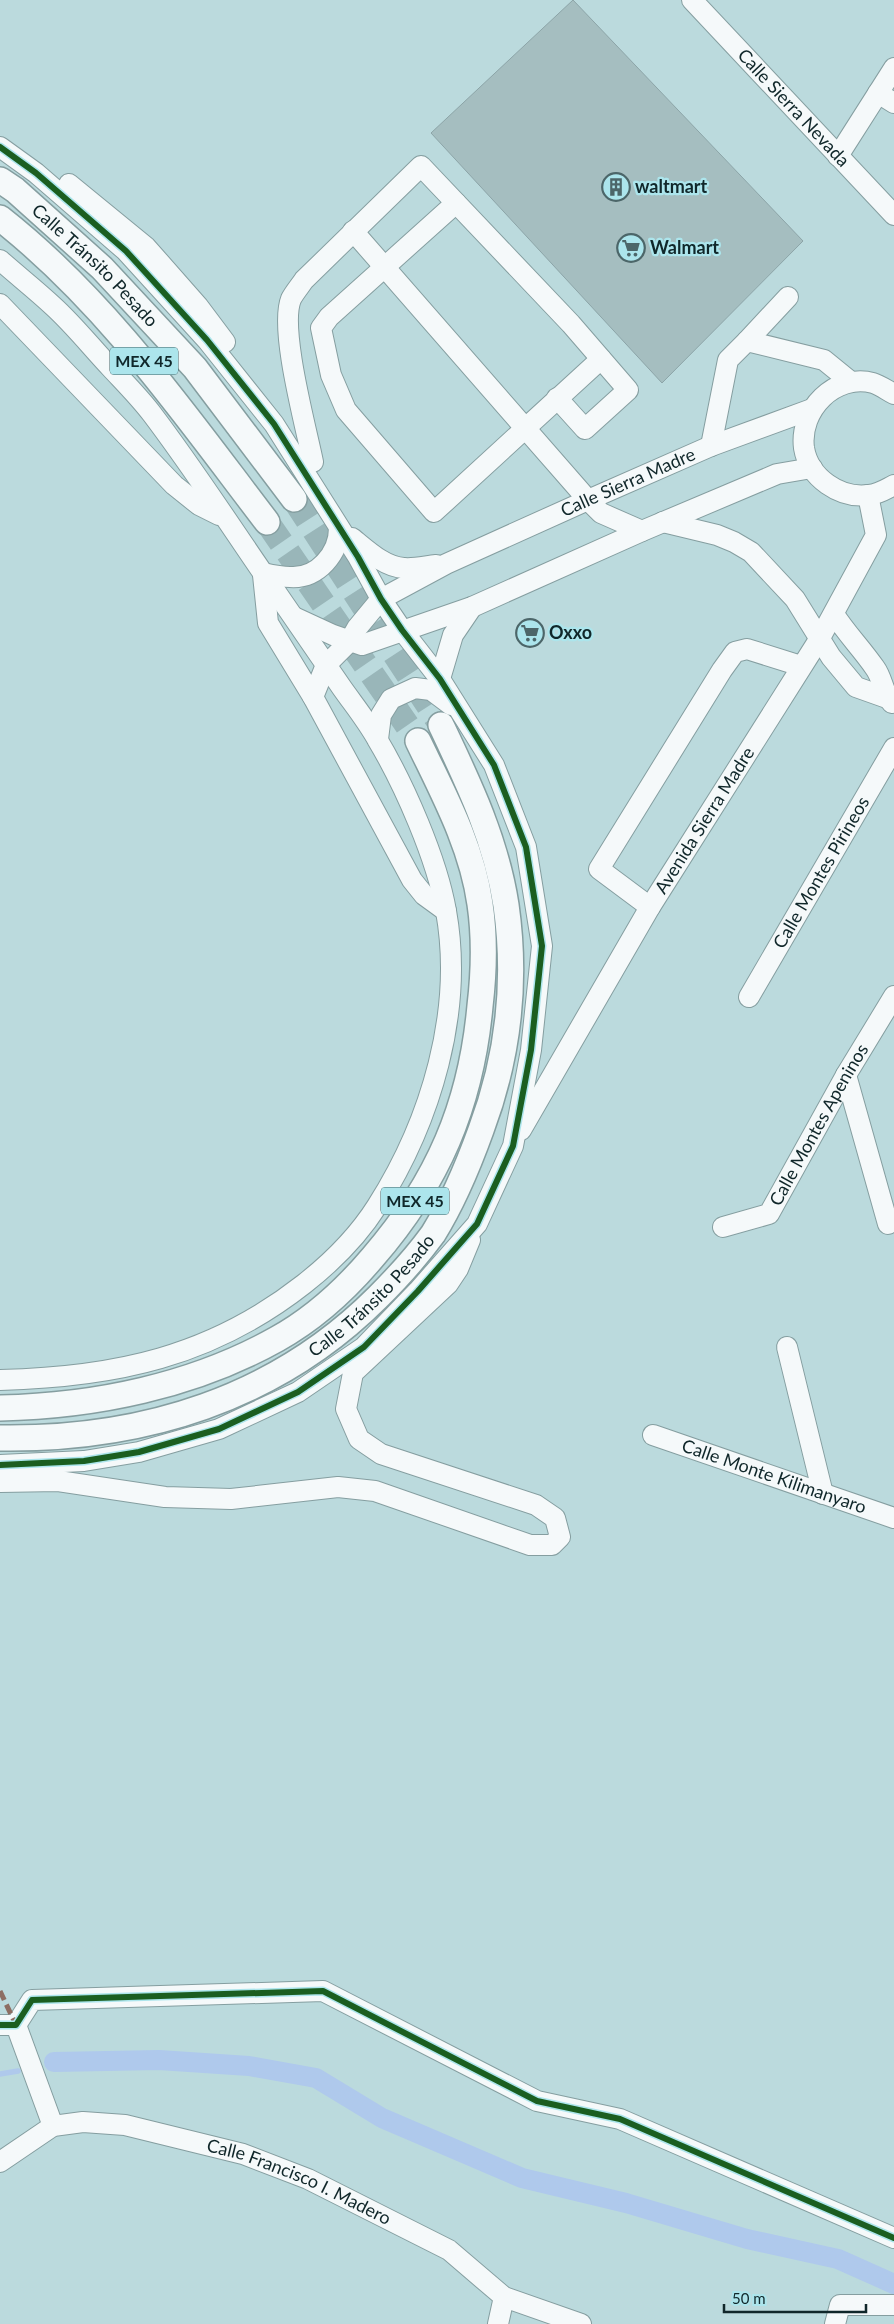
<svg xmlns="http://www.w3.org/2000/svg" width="894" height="2324" viewBox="0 0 894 2324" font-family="Lato,sans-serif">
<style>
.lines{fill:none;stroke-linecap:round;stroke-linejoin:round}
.stream{stroke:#afc9ec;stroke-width:5.5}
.canal{stroke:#afc9ec;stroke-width:20}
.building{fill:#a5bec0;stroke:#8ca4a7}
.major-tunnel{stroke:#99b6b9;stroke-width:25;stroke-dasharray:25 12;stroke-linecap:butt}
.minor-casing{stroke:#859ea0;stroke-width:22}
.major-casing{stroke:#859ea0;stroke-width:28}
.minor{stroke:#f5f9fa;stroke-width:20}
.major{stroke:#f5f9fa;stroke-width:25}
.quiet{stroke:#8d6e63;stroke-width:5;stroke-dasharray:10 5;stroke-linecap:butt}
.cycleway-casing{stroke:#ace5ec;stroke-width:9}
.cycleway{stroke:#1b5e20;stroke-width:6}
.labels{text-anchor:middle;stroke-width:4.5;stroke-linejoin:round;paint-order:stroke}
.shield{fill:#ace5ec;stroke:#3f6064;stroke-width:1}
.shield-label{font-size:16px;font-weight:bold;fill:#10272a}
.street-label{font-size:18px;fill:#10272a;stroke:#ace5ec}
.poi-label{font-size:18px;font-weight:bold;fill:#10272a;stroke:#ace5ec;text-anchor:start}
</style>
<rect width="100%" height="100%" fill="#bbdadd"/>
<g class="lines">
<path class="stream" d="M0,2074L18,2071"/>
<path class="canal" d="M54,2062L159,2060L249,2066L316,2078L382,2118L522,2178L626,2203L747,2239L838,2259L894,2284"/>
</g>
<path class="building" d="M573,0L803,241L662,383L431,133Z"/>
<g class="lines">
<path class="major-tunnel" d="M294,499L441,725
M267,522L418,741"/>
<defs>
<g id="minor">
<path id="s1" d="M692,0L894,215"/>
<path d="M878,93L894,103"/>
<path d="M0,147L36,173L126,251L207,340L274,424L358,557L381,599L402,630L440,679L494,765L526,847L542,946L531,1050L513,1146L477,1224L418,1291L364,1347L298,1392L219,1429L139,1452L84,1461L0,1465"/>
<path d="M838,156L894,68"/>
<path d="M69,184L146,247L198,306L225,342"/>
<path d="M456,203L329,317L321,328L331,375L346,410L434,512L601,359"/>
<path d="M353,231L588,500L601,513L642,531"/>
<path d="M0,260C18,276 36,290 53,306C74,325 92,348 111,368C125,383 140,398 152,414C196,472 235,533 276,592C298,624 320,656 342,688C354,705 367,721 377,739C404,784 437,859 446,911C464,1011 431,1121 377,1206C358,1236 332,1262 304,1284C211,1357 115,1377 0,1380"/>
<path d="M0,304L174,485L199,505L219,515"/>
<path d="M747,341L788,297"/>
<path d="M894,394C888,391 880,385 873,383C835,373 799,410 804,448C809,478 840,499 869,495C879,494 886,489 894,485"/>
<path d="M711,446L728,360L747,341L824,360L851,382"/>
<path d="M313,462C306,427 279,329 291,299C294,293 300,286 304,280L421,166L571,324L628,390L585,429L557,398"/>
<path d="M663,522L717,535L734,542L751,552L795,599L831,657L856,687L887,698"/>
<path d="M352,538C366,549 384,567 404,568C414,569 426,566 436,565"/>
<path d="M263,573C272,575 281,577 290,577C318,579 339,553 339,528"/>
<path d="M263,575L268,623L313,697L412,880L424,895L446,911"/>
<path d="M834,614C846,633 862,649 875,668C883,679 883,693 892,703"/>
<path d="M294,617L333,635L362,645L472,607L642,531L777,474L812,468"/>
<path d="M440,679L453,635L472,607"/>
<path id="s2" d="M313,697L326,665L349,642L357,628L381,599L446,564L588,500L711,446L812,409"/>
<path d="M378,739L381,715L391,699L415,688L431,690L451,705"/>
<path d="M650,907L599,869L722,670L735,652L747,649L801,666"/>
<path id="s3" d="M749,997L894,748"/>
<path d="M846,1075L888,1224"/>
<path id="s4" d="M521,1130L650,907L820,638L876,535L868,495"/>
<path id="s5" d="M723,1227L769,1214L846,1075L894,996"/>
<path d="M787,1347L823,1494"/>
<path id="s6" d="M653,1435L894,1518"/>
<path d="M0,1482L58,1481L165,1497L231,1499L338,1487L375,1491L530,1545H552L560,1537L555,1518L536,1505L381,1454L359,1439L346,1409L353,1373L448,1284L458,1269L470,1240"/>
<path d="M0,2025H16L32,2000L323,1991L537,2101L620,2119L894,2238"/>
<path d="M16,2025L53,2126"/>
<path id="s7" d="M0,2162L53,2126L83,2122L125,2125L243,2154L308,2179L449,2250L504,2297L581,2324"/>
<path d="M498,2324L504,2297"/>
<path d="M835,2324L840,2305H894"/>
</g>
<g id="major">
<path id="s8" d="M0,180L15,190L102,268L195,368L294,499"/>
<path d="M0,218C107,302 185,415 267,522"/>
<path d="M0,1408C95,1406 193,1386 277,1339C313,1319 346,1289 373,1257C438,1182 471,1105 480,1006C484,972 485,938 480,904C472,846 443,793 418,741"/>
<path id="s9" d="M0,1438C143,1440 276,1399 378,1297C398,1277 417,1256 433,1234C453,1202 468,1166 481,1130C508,1058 517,982 506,905C496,840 469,784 441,725"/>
</g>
</defs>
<use href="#minor" class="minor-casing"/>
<use href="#major" class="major-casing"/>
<use href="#minor" class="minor"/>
<use href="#major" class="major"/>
<path class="quiet" d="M0,1991L16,2025"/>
<defs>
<path id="cycleway" d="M0,147L36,173L126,251L207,340L274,424L358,557L381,599L402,630L440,679L494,765L526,847L542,946L531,1050L513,1146L477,1224L418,1291L364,1347L298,1392L219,1429L139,1452L84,1461L0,1465
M0,2025H16L32,2000L323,1991L537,2101L620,2119L894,2238"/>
</defs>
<use href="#cycleway" class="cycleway-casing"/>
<use href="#cycleway" class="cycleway"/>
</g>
<defs>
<symbol id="building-ring" viewBox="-11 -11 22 22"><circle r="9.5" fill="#ace5ec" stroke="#4c6669" stroke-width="1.5"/><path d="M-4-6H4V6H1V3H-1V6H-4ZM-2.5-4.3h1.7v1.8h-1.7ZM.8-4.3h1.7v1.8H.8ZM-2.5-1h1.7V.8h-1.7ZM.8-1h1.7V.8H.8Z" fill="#4c6669"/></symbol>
<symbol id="supermarket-ring" viewBox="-11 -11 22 22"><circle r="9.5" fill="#ace5ec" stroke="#4c6669" stroke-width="1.5"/><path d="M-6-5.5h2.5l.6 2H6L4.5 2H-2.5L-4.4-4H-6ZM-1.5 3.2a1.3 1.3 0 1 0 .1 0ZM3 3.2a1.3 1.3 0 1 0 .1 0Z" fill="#4c6669"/></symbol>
</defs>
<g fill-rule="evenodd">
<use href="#building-ring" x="600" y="171" width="32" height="32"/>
<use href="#supermarket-ring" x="615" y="232" width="32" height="32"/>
<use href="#supermarket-ring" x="514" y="617" width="32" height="32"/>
</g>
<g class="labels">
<g class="shield">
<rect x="110" y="347.5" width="68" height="27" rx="4"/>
<rect x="381" y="1187.5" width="68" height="27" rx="4"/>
</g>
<g class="shield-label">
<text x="144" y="367">MEX 45</text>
<text x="415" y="1207">MEX 45</text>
</g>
<g class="street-label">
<text dy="6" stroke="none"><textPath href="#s1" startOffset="148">Calle Sierra Nevada</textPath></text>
<text dy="6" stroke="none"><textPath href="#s8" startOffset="128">Calle Tránsito Pesado</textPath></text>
<text dy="6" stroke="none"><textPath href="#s2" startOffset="394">Calle Sierra Madre</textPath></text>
<text dy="6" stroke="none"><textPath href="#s4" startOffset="360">Avenida Sierra Madre</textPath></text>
<text dy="6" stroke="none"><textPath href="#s3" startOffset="144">Calle Montes Pirineos</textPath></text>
<text dy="6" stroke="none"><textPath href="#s5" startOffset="150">Calle Montes Apeninos</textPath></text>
<text dy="6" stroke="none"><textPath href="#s9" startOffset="411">Calle Tránsito Pesado</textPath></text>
<text dy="6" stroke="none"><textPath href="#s6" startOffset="128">Calle Monte Kilimanyaro</textPath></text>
<text dy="6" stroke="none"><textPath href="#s7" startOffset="320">Calle Francisco I. Madero</textPath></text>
</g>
<g class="poi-label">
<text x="635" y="193">waltmart</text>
<text x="650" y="254">Walmart</text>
<text x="549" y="639">Oxxo</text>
</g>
</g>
<path d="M724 2304v8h142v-8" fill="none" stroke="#10272a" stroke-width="2.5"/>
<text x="732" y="2304" font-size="15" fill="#10272a" stroke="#ace5ec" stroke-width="4" paint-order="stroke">50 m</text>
</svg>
